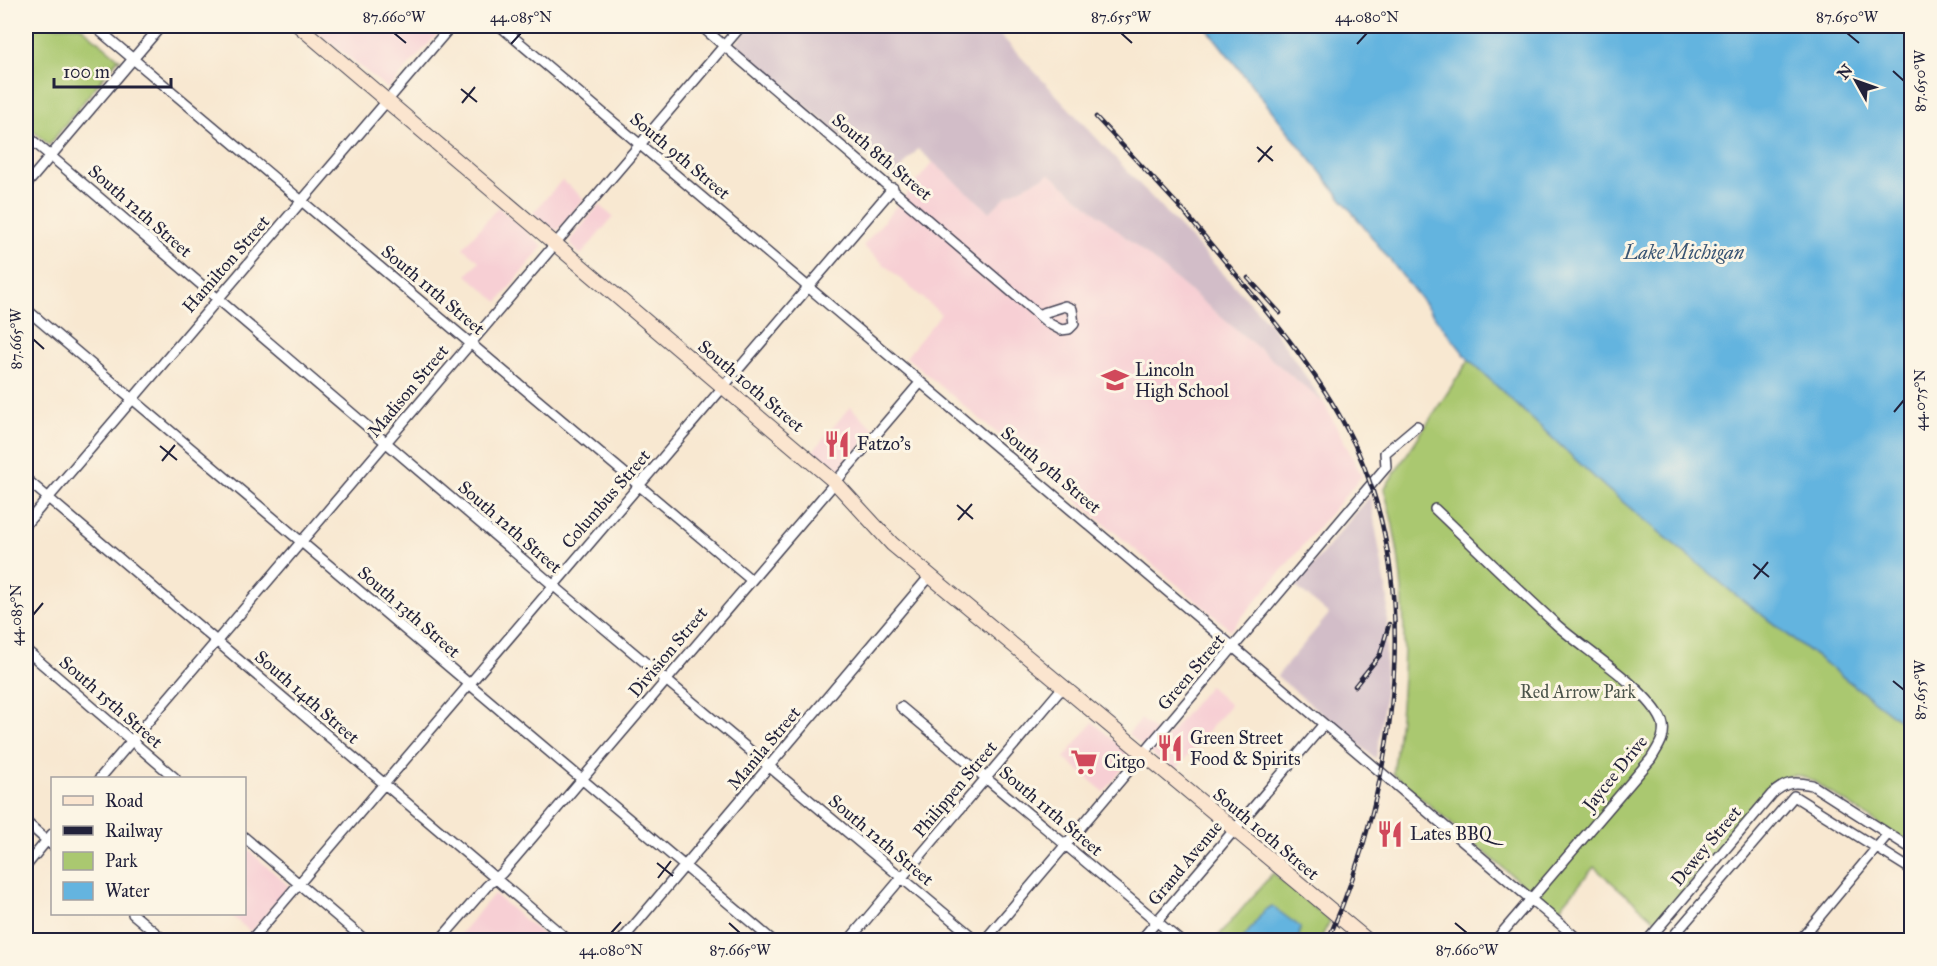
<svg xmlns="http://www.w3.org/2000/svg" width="1937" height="966" viewBox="0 0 1937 966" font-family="'IM FELL Great Primer',serif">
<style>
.built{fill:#f7cfd4}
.industrial{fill:#d2bdc8}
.green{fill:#aac870;stroke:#667556;stroke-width:1.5}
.water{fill:#64b4df;stroke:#436b8d;stroke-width:1.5}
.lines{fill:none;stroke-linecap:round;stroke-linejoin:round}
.street-casing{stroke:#424052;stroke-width:12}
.secondary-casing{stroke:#424052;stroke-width:16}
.street{stroke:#fff;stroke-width:9}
.secondary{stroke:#fbe5cf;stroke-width:14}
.rail-casing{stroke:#22223b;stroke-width:4.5}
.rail{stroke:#fcf5e5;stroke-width:2;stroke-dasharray:7;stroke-linecap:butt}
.ticks{fill:none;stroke:#22223b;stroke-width:2}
.labels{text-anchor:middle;stroke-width:6;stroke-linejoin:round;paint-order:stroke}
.street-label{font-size:18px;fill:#22223b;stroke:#fcf5e5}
.poi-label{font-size:18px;fill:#22223b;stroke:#fcf5e5;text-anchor:start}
.park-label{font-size:18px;fill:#4b544b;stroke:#fcf5e5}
.water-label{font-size:20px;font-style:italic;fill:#395574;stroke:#fcf5e5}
.neatline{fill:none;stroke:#22223b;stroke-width:2}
.ticks-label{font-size:15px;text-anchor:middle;fill:#22223b}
</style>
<rect width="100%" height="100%" fill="#fcf5e5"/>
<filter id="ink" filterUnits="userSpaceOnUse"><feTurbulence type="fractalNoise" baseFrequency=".0167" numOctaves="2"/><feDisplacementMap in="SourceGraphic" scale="12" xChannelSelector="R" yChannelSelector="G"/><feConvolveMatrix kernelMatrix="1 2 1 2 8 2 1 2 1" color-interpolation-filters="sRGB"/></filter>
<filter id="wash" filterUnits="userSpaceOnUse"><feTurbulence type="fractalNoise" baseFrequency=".008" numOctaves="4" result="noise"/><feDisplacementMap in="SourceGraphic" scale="24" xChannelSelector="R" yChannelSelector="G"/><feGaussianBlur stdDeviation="1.35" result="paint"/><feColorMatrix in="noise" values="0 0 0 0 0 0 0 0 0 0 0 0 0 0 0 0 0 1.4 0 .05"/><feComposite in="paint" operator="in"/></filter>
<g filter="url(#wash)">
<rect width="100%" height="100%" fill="#f8e8d1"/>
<path class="built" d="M310,26H445L388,89Z
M933,162L990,212L1007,195L1050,174L1324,403L1362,476L1231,630L906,357L941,314L863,246Z
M562,180L584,199L559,229L554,231L533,213Z
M599,205L613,217L581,255L572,247L570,240Z
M498,207L543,246L498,302L467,275L479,261L463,248Z
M850,407L876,430L837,473L812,452Z
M1209,686L1230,705L1174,772L1128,734L1141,719L1165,739Z
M1093,722L1132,757L1104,792L1064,758Z
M245,847L289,886L251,932L229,914H244Z
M494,894L549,940H455Z"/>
<path class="industrial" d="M750,26H992L1270,324L1324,403L1050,174L1007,195L990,212L918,149L898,172L897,177L891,178L737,48L736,44Z
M1370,496L1388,599L1384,703L1376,759L1277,676L1329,614L1295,586Z"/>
<path class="green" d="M26,26H80L121,60L118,59L49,145L26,125Z
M1469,360L1606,488L1732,592L1911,729V845L1810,779C1796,773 1787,774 1775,783L1657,922L1594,867L1556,913L1393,774C1407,678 1411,583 1384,489Z
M1273,873L1330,921L1320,940H1215Z"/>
<path class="water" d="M1205,26H1911V729L1732,592L1606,488L1469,360Z
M1272,906L1300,927L1299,940H1242L1264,911Z"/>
</g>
<g filter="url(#ink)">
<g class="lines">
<defs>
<path id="street" d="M94,26L750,579
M500,26L1579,940
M701,26L1048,323L1061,330L1069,329L1074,324L1072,309L1065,306L1040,314
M26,135L554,586L976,940
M26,185L161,26
M26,309L772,940
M26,479L568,940
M1435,509C1476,548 1516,588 1558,626C1585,650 1648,689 1662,721C1667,736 1658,747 1651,759L1496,940
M26,524L451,26
M26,650L175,778
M901,707L1179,940
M100,778L741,26
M1794,796L1912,870
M26,822L52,845
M244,837L365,940
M26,866L52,834
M133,914L164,940
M251,940L893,188
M440,940L487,886L502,873L920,383
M622,940L930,576
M849,940L1063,687
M985,940L1386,467L1385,453L1417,426
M1141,940L1324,724
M1648,940L1772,794C1786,782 1793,781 1812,785L1912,849
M1670,940L1794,796
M1800,940L1888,834"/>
<path id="secondary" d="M299,26L835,482L892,544L1367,940"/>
</defs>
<use href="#street" class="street-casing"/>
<use href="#secondary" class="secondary-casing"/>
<use href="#street" class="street"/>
<use href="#secondary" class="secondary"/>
<defs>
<path id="rail" d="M1096,117L1191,219
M1186,214C1239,280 1301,346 1342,420C1429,575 1397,784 1328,940
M1248,278L1280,313
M1355,686L1380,655L1389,624"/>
</defs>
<use href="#rail" class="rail-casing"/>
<use href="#rail" class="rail"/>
</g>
</g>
<path class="ticks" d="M394,33L406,43M1121,33L1132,43M1847,33L1859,43M511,44L521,33M1357,44L1367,33M1893,71L1904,81M461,89L477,102M462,103L475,87M1257,147L1273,161M1258,162L1272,146M33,339L44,349M1894,412L1904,400M160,446L177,460M162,461L175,445M957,505L973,519M958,520L972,504M1753,564L1769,577M1754,579L1768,562M33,615L43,603M1893,681L1904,690M657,863L673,876M658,878L671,861M729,923L740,933M1455,923L1467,933M611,933L621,922"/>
<defs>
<symbol id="school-bare" viewBox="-9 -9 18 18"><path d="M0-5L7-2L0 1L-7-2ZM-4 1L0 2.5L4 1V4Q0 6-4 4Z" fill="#d1495b" stroke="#fcf5e5" stroke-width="2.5" paint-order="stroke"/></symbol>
<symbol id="restaurant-bare" viewBox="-9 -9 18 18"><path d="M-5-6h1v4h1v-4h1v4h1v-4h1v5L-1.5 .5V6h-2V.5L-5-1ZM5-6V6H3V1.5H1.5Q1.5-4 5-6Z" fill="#d1495b" stroke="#fcf5e5" stroke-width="2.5" paint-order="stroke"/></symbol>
<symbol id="supermarket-bare" viewBox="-9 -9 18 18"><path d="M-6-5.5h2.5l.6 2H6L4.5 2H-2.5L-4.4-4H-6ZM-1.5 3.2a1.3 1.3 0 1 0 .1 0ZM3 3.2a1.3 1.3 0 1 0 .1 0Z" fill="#d1495b" stroke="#fcf5e5" stroke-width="2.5" paint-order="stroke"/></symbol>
</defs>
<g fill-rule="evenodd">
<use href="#school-bare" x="1096" y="361" width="38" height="38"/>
<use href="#restaurant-bare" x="818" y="425" width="38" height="38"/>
<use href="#restaurant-bare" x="1151" y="729" width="38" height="38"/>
<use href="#supermarket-bare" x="1065" y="743" width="38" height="38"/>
<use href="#restaurant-bare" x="1371" y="815" width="38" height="38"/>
</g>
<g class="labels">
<g class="street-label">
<text transform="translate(680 156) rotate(40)" y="6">South 9th Street</text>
<text transform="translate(882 157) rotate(40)" y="6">South 8th Street</text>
<text transform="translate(140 211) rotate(41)" y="6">South 12th Street</text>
<text transform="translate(226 264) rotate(-49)" y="6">Hamilton Street</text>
<text transform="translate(433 290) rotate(40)" y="6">South 11th Street</text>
<text transform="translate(751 386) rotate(40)" y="6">South 10th Street</text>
<text transform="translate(408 391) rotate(-50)" y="6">Madison Street</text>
<text transform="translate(1051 470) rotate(40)" y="6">South 9th Street</text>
<text transform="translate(606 499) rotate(-49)" y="6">Columbus Street</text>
<text transform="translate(510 527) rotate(41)" y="6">South 12th Street</text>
<text transform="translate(409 612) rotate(41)" y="6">South 13th Street</text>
<text transform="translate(668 652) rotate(-50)" y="6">Division Street</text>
<text transform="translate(1191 672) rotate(-50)" y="6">Green Street</text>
<text transform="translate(307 697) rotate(41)" y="6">South 14th Street</text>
<text transform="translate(111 702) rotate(41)" y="6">South 15th Street</text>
<text transform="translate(764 748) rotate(-50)" y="6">Manila Street</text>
<text transform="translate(1615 773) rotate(-51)" y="6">Jaycee Drive</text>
<text transform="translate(955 789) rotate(-50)" y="6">Philippen Street</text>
<text transform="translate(1051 811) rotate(40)" y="6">South 11th Street</text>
<text transform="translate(1266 834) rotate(40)" y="6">South 10th Street</text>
<text transform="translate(881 840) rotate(40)" y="6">South 12th Street</text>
<text transform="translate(1706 846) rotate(-50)" y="6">Dewey Street</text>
<text transform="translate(1185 863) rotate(-50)" y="6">Grand Avenue</text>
</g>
<g class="poi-label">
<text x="1135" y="376">Lincoln<tspan x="1135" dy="21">High School</tspan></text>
<text x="857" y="450">Fatzo's</text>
<text x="1190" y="744">Green Street<tspan x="1190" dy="21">Food &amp; Spirits</tspan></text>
<text x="1104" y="768">Citgo</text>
<text x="1410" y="840">Lates BBQ</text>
</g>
<g class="park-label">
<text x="1578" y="698">Red Arrow Park</text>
</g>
<g class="water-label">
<text x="1684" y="259">Lake Michigan</text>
</g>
</g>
<rect width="1937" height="966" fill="none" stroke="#fcf5e5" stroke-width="66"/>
<rect x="51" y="777" width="195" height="138" fill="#fcf5e5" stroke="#a5a1a1" stroke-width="1.5"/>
<rect x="63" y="796" width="30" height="9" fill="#fbe5cf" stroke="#a5a1a1" stroke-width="1.5"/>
<text x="105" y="807" font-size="18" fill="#22223b">Road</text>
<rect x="63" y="826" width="30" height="9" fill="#22223b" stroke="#a5a1a1" stroke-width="1.5"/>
<text x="105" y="837" font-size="18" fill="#22223b">Railway</text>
<rect x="63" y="852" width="30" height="18" fill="#aac870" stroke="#a5a1a1" stroke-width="1.5"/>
<text x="105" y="867" font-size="18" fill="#22223b">Park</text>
<rect x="63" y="882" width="30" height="18" fill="#64b4df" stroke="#a5a1a1" stroke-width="1.5"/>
<text x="105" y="897" font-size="18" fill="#22223b">Water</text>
<g transform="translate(1856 81) rotate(310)" stroke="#fcf5e5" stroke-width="4.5" paint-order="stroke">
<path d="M0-4.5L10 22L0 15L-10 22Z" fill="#22223b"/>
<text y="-9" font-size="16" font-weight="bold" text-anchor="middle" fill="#22223b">N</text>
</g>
<path d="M54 78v9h117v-9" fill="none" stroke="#22223b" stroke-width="3"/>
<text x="63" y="78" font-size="18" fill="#22223b" stroke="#fcf5e5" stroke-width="4.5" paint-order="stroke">100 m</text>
<rect x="33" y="33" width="1871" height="900" class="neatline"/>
<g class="ticks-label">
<text x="394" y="22">87.660°W</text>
<text x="521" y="22">44.085°N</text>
<text x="1121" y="22">87.655°W</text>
<text x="1367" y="22">44.080°N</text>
<text x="1847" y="22">87.650°W</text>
<text transform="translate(1920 81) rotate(-90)" y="5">87.650°W</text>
<text transform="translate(16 339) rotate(-90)" y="5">87.665°W</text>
<text transform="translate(1920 400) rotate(-90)" y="5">44.075°N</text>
<text transform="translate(16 615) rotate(-90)" y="5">44.085°N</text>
<text transform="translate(1920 690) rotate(-90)" y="5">87.655°W</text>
<text x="611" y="955">44.080°N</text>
<text x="740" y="955">87.665°W</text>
<text x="1467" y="955">87.660°W</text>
</g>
</svg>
